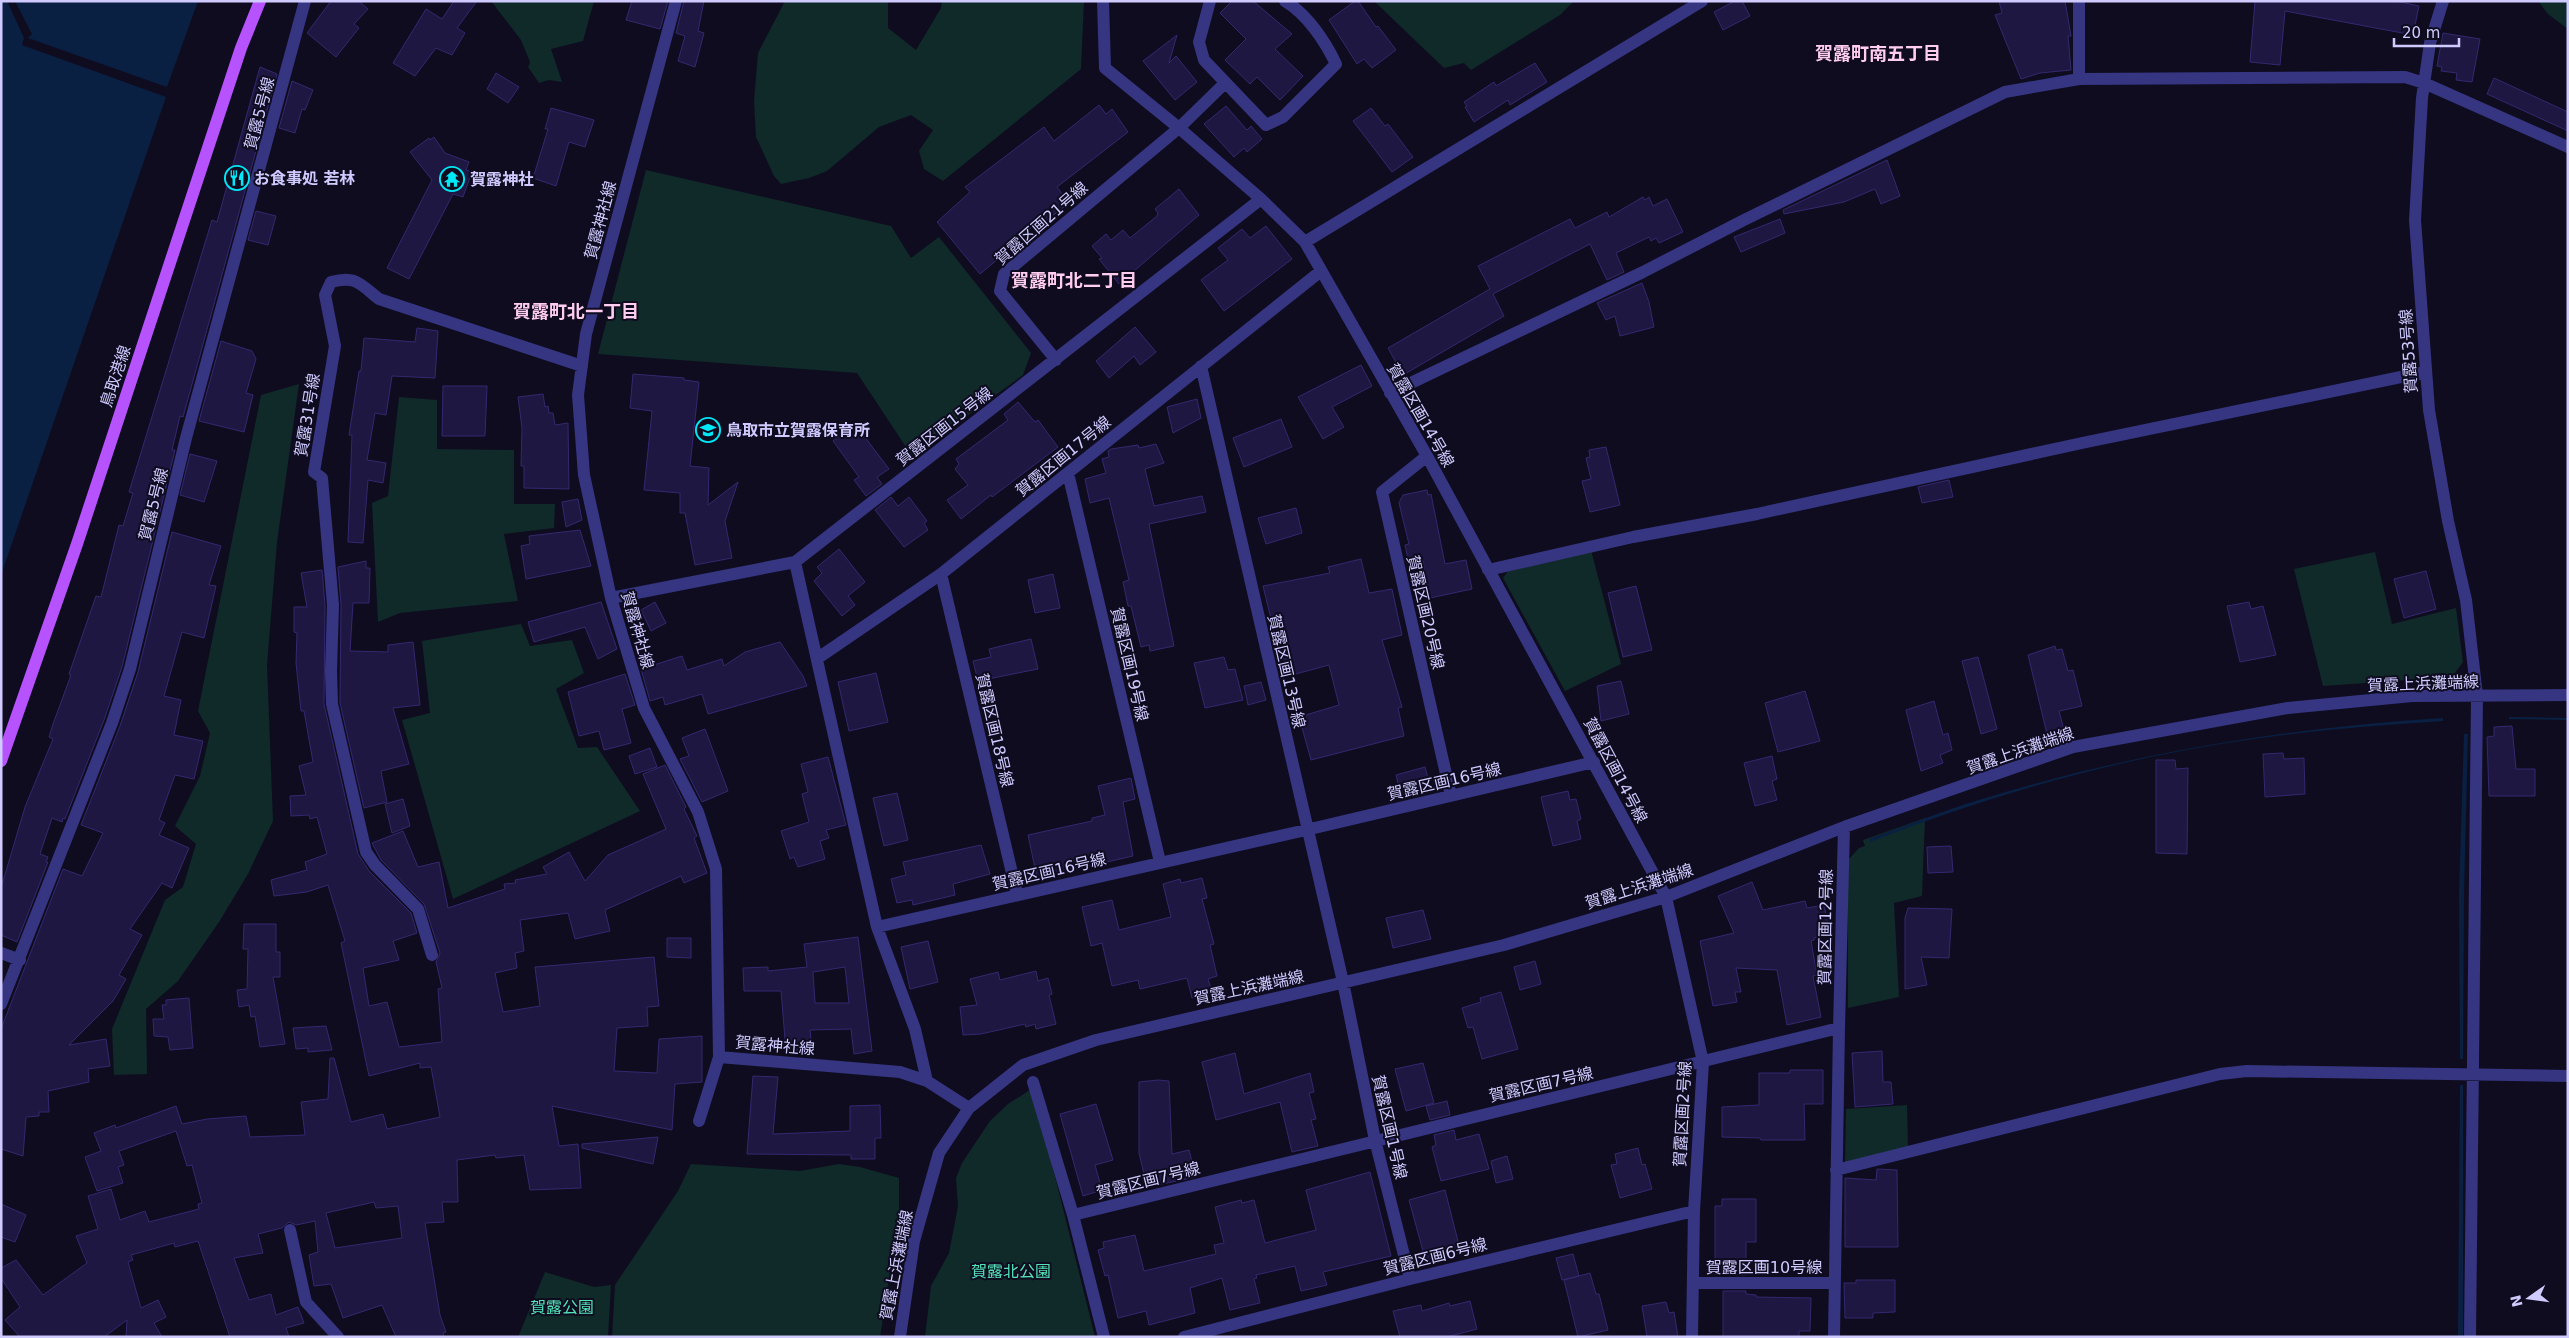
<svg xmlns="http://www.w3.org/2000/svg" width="2569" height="1338" viewBox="0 0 2569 1338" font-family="'DejaVu Sans','Noto Sans JP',sans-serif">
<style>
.green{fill:#0f2a28}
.water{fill:#092042}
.building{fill:#1e1742;stroke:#34286f;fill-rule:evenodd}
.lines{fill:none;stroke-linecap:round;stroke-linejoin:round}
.minor{stroke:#353581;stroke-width:12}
.major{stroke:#b752ff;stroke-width:12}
.labels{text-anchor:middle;stroke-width:4;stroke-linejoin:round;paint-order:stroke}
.street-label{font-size:16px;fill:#cfcbff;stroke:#0f0c20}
.poi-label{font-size:16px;font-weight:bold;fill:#cfcbff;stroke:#0f0c20;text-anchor:start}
.park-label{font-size:16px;fill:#53e3b9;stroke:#0f0c20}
.neighbourhood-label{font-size:18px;font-weight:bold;fill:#ffcdef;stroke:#0f0c20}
</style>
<rect width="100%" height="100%" fill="#0f0c20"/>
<path class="green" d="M491,1H594L583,41L551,49L562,82L549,80L539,83L528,67L530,62L521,40Z
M785,1H888V28L916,50L941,8L942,1H1084L1081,69L943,181L924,169L919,151L933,130L911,115L879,127L827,171L809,178L781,184L774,176L756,137L754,101L758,53Z
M1374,1H1574L1560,15L1471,70L1464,63L1444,68Z
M2538,1H2568V29L2548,14Z
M646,170L891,226L911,258L939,237L1031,353L1023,375L912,456L857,373L598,354Z
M299,384L277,542L267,665L273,821L248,874L219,922L178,981L146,1009L147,1074L114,1075L112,1029L165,900L183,887L196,844L175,826L200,776L210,733L198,711L261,395Z
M399,397L437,400V449L514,450V504H555L554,528L504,534L518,601L400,613L378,622L372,503L388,496Z
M1591,550L1621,664L1565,691L1503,578L1508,571Z
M2375,552L2392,624L2456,608L2463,662L2452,677L2323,686L2294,569Z
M521,624L530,646L572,640L584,673L556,689L578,748L597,747L640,811L453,899L402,720L430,713L422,641Z
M1925,818L1922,896L1894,903L1899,997L1848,1008V860L1859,848L1865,846L1863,840Z
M1033,1088L1095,1337H925L931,1286L949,1253L958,1206L956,1178L962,1163L990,1121L1008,1104Z
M1907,1105L1908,1147L1845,1163L1846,1109Z
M691,1164L800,1171L839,1164L860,1167L899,1178V1212L880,1337H612L615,1285L678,1191Z
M545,1272L594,1287L611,1285L608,1337H518Z"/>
<path class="water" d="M1,1H7L24,38L22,45L166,97L1,575Z
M15,1H198L167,87L28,38L32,34Z
M2509,717L2568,718V720L2509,719Z
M2443,718V721C2380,725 2317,730 2254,739C2123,757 1993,794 1870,842L1869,839C1906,826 1942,811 1979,800C2130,753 2286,728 2443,718Z
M2464,734H2468L2464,894L2463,1059H2460L2459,893Z
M2460,1085H2463V1337H2458Z"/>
<path class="building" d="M331,1H359L368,9L354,24L359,28L336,57L307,33Z
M454,1H477L457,28L465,33L452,55L436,48L415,76L393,63L426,9L442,19Z
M632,1H668L660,29L626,20Z
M684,1H704L698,31L704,33L695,67L678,61L685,36L676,33Z
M1232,1H1253L1292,34L1275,49L1303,76L1280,100L1257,77L1250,84L1225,60L1246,39L1220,13Z
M1355,1H1358L1376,27L1378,26L1396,50L1372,68L1364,59L1357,64L1329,20Z
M1735,1H1742L1750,16L1723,30L1714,12Z
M1999,1H2065L2071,36H2068L2071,70L2040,73L2021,79L1995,15L2002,13Z
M2255,1H2396L2419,6L2413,35L2285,11L2280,65L2250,62Z
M2443,33L2480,39L2472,82L2456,80L2457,73L2441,71L2442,67L2437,66Z
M1177,35L1169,63L1176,56L1197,82L1175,100L1143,61Z
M1535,63L1547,82L1510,105L1508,100L1474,122L1465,107L1467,106L1464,102L1494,82L1496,86Z
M260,67L277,74L183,417L180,416L172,450H175L122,667L104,720L65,819L63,818L62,822L52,818L40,854L48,857L46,862H48L17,942L1,935V888L25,807L53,739L49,737L53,724L71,675L69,674L96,596L101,597L119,525L123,526L133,493L129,492L212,220L217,222Z
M496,73L519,87L508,103L487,89Z
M2494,78L2568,112V131L2487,94Z
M292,81L313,90L305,110L302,109L295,133L279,128Z
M1099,105L1106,114L1112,109L1128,132L1057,187L1069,203L1043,223L1041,220L995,256L998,259L980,274L937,222L970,192L965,187L1044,127L1054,141Z
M1226,106L1247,130L1251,126L1262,139L1247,152L1244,148L1234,157L1204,124Z
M551,108L594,120L585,147L569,142L556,186L533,178L548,129H545Z
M1371,108L1385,126L1388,124L1413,157L1392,172L1353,121Z
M434,137L445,153L469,162L466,170L472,172L463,197L453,194L409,279L387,268L432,180L410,152L429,138L430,140Z
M1887,160L1900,196L1881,204L1875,189L1844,202L1784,214L1783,210Z
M1179,189L1199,215L1119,284L1099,259L1102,258L1092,246L1106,234L1111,240L1123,230L1130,238L1157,216L1158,213L1155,209Z
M1643,197L1645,200L1649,197L1653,206L1667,199L1683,232L1659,243L1656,238L1651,241L1649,237L1616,253L1624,272L1607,280L1590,244L1493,294L1504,316L1403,375L1388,348L1490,289L1478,266L1570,219L1575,228L1607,212L1609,217Z
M256,211L276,216L268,245L248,240Z
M1780,219L1785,233L1741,252L1734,237Z
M1266,226L1292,259L1224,311L1201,280L1228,260L1218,248L1242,229L1250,238Z
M1642,283L1649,302L1654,327L1620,336L1615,316L1606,320L1597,303Z
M1135,327L1156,352L1140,365L1134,356L1109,378L1096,361Z
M417,328L438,331L435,378L392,376L386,415L375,413L367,460L386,463L383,483L368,480L363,543L348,542L352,435H349L359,371H361L364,338L415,342Z
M221,341L252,351L256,359L246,393L253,395L244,432L199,421Z
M1361,365L1372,386L1332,407L1344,427L1323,439L1298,397Z
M633,374L684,378V380L699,382L690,466L709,468L708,505L738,482L725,521L732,558L695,565L685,513H680V493L644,490L652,411L630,408Z
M443,386H487L485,436H442Z
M543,394L545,407L548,406L549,413H553L555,425L568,423L569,489L524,488V466H521L522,428L518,397Z
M1197,399L1201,418L1173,433L1167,407Z
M1018,402L1035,422L1038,420L1058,447L992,497L991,495L961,519L947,500L968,485L955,469L959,464L956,459L1008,420L1004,414Z
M1281,419L1292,447L1244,467L1233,438Z
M855,424L889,469L877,477L882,484L866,496L854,480L859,477L833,441Z
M1156,444L1164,463L1145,469L1154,506L1202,496L1206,512L1149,524L1174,646L1150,651L1149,645L1141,647L1131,606H1128L1123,582L1129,580L1109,498L1090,503L1085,479L1106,473L1102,459L1109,457L1108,451L1111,449L1138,445L1139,448Z
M1606,447L1620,505L1590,512L1582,481L1591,479L1586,458L1590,457L1589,450Z
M190,454L217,461L204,502L180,495Z
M1949,480L1953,497L1922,503L1918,487Z
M1427,490L1428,495L1431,494L1445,564L1466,560L1472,589L1430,598L1423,561L1409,564L1405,545L1409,544L1399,503L1403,495Z
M891,497L898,506L909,497L927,521L924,523L928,530L904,547L875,510Z
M578,499L582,520L566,527L562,502Z
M1296,508L1302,533L1266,544L1258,518Z
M580,530L591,566L526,579L521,546L530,544L529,536Z
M172,532L221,546L209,585L216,586L204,638L182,632L164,696L181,700L174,735L203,741L194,779L175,775L159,820L165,823L159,835L189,848L172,888L162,883L130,929L142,935L119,975L126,979L113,1001L69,1045L106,1039L110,1066L88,1069L89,1082L48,1091L49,1112H39V1116L26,1117L23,1156L1,1149V1029L63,869L82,876L103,833L81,825L120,726L138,672Z
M839,549L865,582L848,596L855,605L842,616L814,581L822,573L817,567Z
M1361,559L1369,593L1392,589L1402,635L1382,640L1402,707L1398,708L1404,736L1311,760L1299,717L1339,705L1329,665L1281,678L1276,653L1279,652L1263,586L1330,573L1328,567Z
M366,561V568H370L369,603H353L350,651L388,652V645L413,642L420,705L393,708L409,764L381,771L387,802L364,808L340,703L341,605L338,567Z
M322,570L325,605L324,704L358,854L369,871L411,913L417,933L393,941L399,960L363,968L369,1006L387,1002L399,1047L442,1042L438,989L442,988L436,962L440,953L424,904L381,860L372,843L403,831L418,867L439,862L448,908L505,889L504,884L516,883L515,880L547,874L543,867L569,852L585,881L608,855L666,829L643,774L665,765L686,807L684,809L697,836L694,838L707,873L684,883L681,876L605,910L610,931L575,939L568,913L520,920L524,951L515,953L517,968L495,973L503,1012L540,1006L535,967L654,957L659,1006L647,1007L648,1026L617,1028L614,1071L657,1073L659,1039L702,1036V1082L675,1084L672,1130L552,1106L559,1146L578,1144L581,1188L530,1190L524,1155L496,1158L495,1155L457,1160L458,1202H442L444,1222L425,1223L440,1315L446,1332L443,1333L444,1337H396L382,1305L343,1318L331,1284L314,1286L309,1255L318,1252L315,1221L296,1225L289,1222L282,1228L258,1234L263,1253L234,1258L249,1300L271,1294L276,1315L298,1307L304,1323L286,1328L289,1337H230L198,1241L175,1247L174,1243L131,1255L133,1260L128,1262L141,1308L158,1300L166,1317L154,1323L162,1337H126L127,1320L104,1337H20L5,1320L20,1307L1,1278V1268L16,1260L43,1295L87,1263L76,1236L98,1229L88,1196L111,1189L120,1220L145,1211L149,1222L199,1209L198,1204L202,1203L192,1165L187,1166L176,1131L119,1151L124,1165L118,1167L123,1183L97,1191L85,1157L101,1151L94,1133L115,1125L116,1128L176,1106L182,1124L207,1119L246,1116L250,1137L305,1135L301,1102L328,1099L330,1058H334L351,1122L383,1114L387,1129L440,1117L431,1067L420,1068V1063L369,1076L341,943L345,941L328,885L307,892L274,896L271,880L307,870L305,862L327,854L317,817L310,819L309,815L291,816L290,796L306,795L299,766L313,762L304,711H301L296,663L297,633L294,632V607H307L301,573ZM374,1202L376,1208L398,1206L402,1238L335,1248L326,1213Z
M2426,571L2436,609L2404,618L2394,579Z
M1053,574L1060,608L1035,613L1028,580Z
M1636,586L1652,650L1623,657L1608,593Z
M601,602L617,649L598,659L585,627L534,642L528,622Z
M655,602L666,623L651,631L641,610Z
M2249,602L2251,609L2263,606L2276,655L2240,662L2227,606Z
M1031,639L1038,669L978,681L973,661L991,657L989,649Z
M780,642L803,676L807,686L708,714L702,694L665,705L663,697L650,701L641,669L682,656L687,670L722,659L724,666L745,652Z
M2055,646L2056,650L2062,649L2068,671L2073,670L2082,706L2059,711L2064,730L2047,734L2028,655Z
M1224,657L1228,670L1235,669L1243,700L1205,708L1194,663Z
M1978,657L1997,729L1981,734L1962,661Z
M876,673L888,722L849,731L838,682Z
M625,674L635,705L622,709L631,743L604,750L599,731L579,736L568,692Z
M1621,681L1629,714L1601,721L1597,686Z
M1261,682L1266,700L1248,705L1244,686Z
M1805,691L1820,741L1778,752L1765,703Z
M1934,701L1943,735L1948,733L1952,750L1940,755L1943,763L1921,771L1906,710Z
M2512,726L2516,769H2535V796H2489L2487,737L2494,736V727Z
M705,729L728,791L702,802L680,759L689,756L682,738Z
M650,748L657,767L635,774L629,756Z
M2283,753L2284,759L2304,758L2305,794L2265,797L2263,754Z
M1772,756L1777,779L1772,781L1777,800L1755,806L1744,763Z
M828,757L846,825L826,830L829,838L820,841L825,859L798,867L794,857L790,859L781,831L809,822L802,794L808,792L801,764Z
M2156,760H2175L2176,769L2188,768L2187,854L2156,853Z
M1425,767L1431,789L1401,796L1396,775Z
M1131,778L1135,799L1123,802L1133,856L1037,878L1028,835L1092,821V818L1105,815L1098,786Z
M1568,791L1570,800L1576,799L1581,819L1577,821L1581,839L1553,846L1541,797Z
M897,793L908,840L884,846L873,798Z
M403,799L410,826L392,833L385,804Z
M981,845L990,874L953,884L955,895L913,905L912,900L897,903L891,879L906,875L903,862Z
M1951,846L1953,872L1928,873L1927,847Z
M1202,878L1207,898L1202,899L1214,944L1210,945L1217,976L1208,979L1212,992L1192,998L1187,978L1140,989L1138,980L1112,986L1102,943L1091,946L1082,907L1112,900L1119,930L1171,917L1163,884L1180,879L1181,883Z
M1752,882L1763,910L1805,901L1807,908L1824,905L1830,933L1814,938V940L1811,941L1817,975L1813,976L1821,1017L1787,1025L1777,970L1736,968L1741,992H1735L1737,1002L1713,1006L1700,941L1734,933L1718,896Z
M1908,908L1952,909L1949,958L1921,957L1927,985L1905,989V918Z
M1423,910L1431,939L1393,948L1386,918Z
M244,924H276V952H280V977H273L285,1044L260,1047L255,1016L251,1017L249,1005L239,1007L237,990L247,989L248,949H243Z
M858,937L872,1051L854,1054L851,1029L810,1030L812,1049L786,1051L781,991H744L743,968L768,967V971L807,967L804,944ZM845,967L849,1003H815L813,972Z
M667,938H691V958L667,957Z
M928,941L938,982L910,989L901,947Z
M1535,961L1541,984L1520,990L1514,967Z
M1036,971L1038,981L1048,978L1052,994L1049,995L1056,1024L1036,1029L1035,1024L1026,1027L1025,1024L981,1034L963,1035L960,1007L977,1005L970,979L998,972L1000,980Z
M1501,992L1518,1049L1482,1059L1473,1027L1468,1028L1462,1008L1481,1002L1480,998Z
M189,998L193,1048L170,1050L168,1037L154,1036L153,1019H164L162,1005H166V1000Z
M326,1026L332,1050L308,1052V1048L296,1049L293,1028Z
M1882,1051L1883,1082H1891L1893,1104L1855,1107L1852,1053Z
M1235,1053L1244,1094L1310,1073L1314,1092L1309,1093L1316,1119L1311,1120L1318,1146L1292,1152L1280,1102L1216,1120L1202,1062Z
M1423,1063L1434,1103L1406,1111L1395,1069Z
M1790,1070H1823V1104H1804L1805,1140H1761L1760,1138L1722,1137V1107L1759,1105V1073H1790Z
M753,1076L778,1077L773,1134L850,1131V1106L880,1105L881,1138H875V1159H851V1155L747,1154Z
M1158,1080L1169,1081L1172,1154L1189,1150L1196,1177L1147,1187L1139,1153V1082Z
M1447,1101L1450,1115L1430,1120L1426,1106Z
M1096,1104L1113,1160L1095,1165L1102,1190L1083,1196L1060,1114Z
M1454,1130L1456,1140L1479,1134L1489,1169L1441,1181L1432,1147L1436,1145L1434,1135Z
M658,1137L653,1164L582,1148V1144Z
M1638,1148L1642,1165L1645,1164L1652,1189L1620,1198L1611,1165L1617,1164L1615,1154Z
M1507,1156L1513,1179L1496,1183L1491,1161Z
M1877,1169L1897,1170L1898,1247H1845V1178L1876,1180Z
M1370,1172L1391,1256L1323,1272L1327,1285L1301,1291L1295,1266L1256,1275L1257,1278L1254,1279L1260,1303L1230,1310L1222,1278L1190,1288L1195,1313L1149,1325L1146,1311L1118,1318L1108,1275L1105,1276L1098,1250L1104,1248L1103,1242L1135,1235L1144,1271L1216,1254L1214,1245L1224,1243L1215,1207L1241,1200L1242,1203L1254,1200L1265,1243L1316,1230L1306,1190Z
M1445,1190L1461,1253L1426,1262L1409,1200Z
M1722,1199H1756V1242H1746V1275L1715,1274V1206H1722Z
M1,1204L26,1215L15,1242L1,1237Z
M1573,1254L1579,1276L1562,1280L1556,1258Z
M1590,1273L1596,1294H1599L1608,1330L1578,1337L1564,1280Z
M1856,1280H1895V1312L1873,1313V1318H1845L1844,1283H1856Z
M1723,1291H1746V1294L1756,1295V1297L1811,1298L1810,1331H1799V1337H1723Z
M1470,1301L1477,1329L1447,1337H1400L1393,1311L1421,1305L1422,1311L1449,1303L1450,1306Z
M1666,1302L1669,1313L1674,1312L1678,1337H1647L1642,1306Z"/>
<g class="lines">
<path class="minor" d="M676,1L586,334L578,395L584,475L611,598L644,708L698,812L716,869L719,1057L900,1072L927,1081L969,1108
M1103,1L1105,68L1179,128L1261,199L1305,242L1427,456L1666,897L1703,1062L1694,1211L1692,1337
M1210,1L1199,42L1204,60L1266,125L1283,117L1336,64C1325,41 1307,14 1285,1
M2443,1L2430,43L2422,98L2415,220L2429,410L2448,521L2466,600L2477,696L2470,1337
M2079,79V1
M1305,242L1702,1
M1056,360L1000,291L1004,274L1179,128L1225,83
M1201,366L1343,982L1375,1140L1410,1279
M1390,393L1643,272L1744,220L2005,92L2079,79L2405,77L2424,83L2568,147
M1427,456L1382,492L1451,796
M1068,473L1160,862
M795,562L877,927L1306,830L1594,762
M1488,570L1633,537L1757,514L2082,443L2425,372
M941,574L1017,894
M611,598L795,562L1261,199
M818,658L941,574L1321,271
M877,927L915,1029L927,1081
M1,953L20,960
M432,955L418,909L375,865L366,852L332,704L331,671L333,605L322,478L314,472L335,346L325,295L331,282C356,275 360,284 379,299L582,366
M1,1004L112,723L130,669L186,438L305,1
M1839,1028L1844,827
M1033,1082L1073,1215
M699,1121L719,1057
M1836,1170L2220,1074L2247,1071L2568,1076
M290,1230L306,1302L338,1337
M1693,1283H1835
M900,1337L914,1241L939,1153L969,1108L1023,1065L1096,1040L1504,945L1666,897L1844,827L2073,747L2288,708L2412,696L2568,695
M1104,1337L1073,1215L1839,1028L1834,1337
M1184,1337L1410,1279L1694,1211"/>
<path class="major" d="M1,761L77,544L241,48L260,1"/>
</g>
<defs>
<symbol id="restaurant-ring" viewBox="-11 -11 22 22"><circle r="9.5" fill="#0f0c20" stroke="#00e8f6" stroke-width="1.5"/><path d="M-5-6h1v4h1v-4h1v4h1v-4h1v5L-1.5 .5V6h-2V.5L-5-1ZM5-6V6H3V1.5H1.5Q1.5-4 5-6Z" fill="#00e8f6"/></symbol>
<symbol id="temple-ring" viewBox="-11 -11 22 22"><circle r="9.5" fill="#0f0c20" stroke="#00e8f6" stroke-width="1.5"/><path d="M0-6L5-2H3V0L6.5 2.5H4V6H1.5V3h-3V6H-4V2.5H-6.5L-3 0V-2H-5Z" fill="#00e8f6"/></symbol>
<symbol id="school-ring" viewBox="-11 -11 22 22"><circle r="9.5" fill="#0f0c20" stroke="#00e8f6" stroke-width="1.5"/><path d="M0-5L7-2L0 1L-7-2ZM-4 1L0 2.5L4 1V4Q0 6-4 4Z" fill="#00e8f6"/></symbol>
</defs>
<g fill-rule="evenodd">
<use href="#restaurant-ring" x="223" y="164" width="28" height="28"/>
<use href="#temple-ring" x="438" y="165" width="28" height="28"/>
<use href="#school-ring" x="694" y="416" width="28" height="28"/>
</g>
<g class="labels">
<g class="street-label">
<text transform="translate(259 113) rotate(-75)" y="6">賀露5号線</text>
<text transform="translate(600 220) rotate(-75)" y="6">賀露神社線</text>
<text transform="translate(1041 223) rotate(-41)" y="6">賀露区画21号線</text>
<text transform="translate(2408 351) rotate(-94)" y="6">賀露53号線</text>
<text transform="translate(115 376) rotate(-72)" y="6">鳥取港線</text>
<text transform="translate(307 415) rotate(-81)" y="6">賀露31号線</text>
<text transform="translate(1421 415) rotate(60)" y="6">賀露区画14号線</text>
<text transform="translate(944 426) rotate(-38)" y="6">賀露区画15号線</text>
<text transform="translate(1063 456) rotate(-39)" y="6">賀露区画17号線</text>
<text transform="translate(153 504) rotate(-76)" y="6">賀露5号線</text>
<text transform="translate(1426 612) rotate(77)" y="6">賀露区画20号線</text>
<text transform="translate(638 630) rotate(74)" y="6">賀露神社線</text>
<text transform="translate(1130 664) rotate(77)" y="6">賀露区画19号線</text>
<text transform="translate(1287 671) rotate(77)" y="6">賀露区画13号線</text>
<text transform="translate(2423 683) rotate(-2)" y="6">賀露上浜灘端線</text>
<text transform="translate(995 730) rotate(77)" y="6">賀露区画18号線</text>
<text transform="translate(2020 750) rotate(-19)" y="6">賀露上浜灘端線</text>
<text transform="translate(1616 770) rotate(62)" y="6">賀露区画14号線</text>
<text transform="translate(1444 781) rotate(-13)" y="6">賀露区画16号線</text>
<text transform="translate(1049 871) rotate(-13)" y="6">賀露区画16号線</text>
<text transform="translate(1639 886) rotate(-18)" y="6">賀露上浜灘端線</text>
<text transform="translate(1825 927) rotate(-89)" y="6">賀露区画12号線</text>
<text transform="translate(1249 987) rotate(-12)" y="6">賀露上浜灘端線</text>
<text transform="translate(775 1045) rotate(5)" y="6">賀露神社線</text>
<text transform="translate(1541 1084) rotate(-13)" y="6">賀露区画7号線</text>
<text transform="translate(1682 1114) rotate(-87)" y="6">賀露区画2号線</text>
<text transform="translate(1390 1127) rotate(77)" y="6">賀露区画1号線</text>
<text transform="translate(1148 1180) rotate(-14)" y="6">賀露区画7号線</text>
<text transform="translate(1435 1256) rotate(-14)" y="6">賀露区画6号線</text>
<text transform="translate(896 1265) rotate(-79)" y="6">賀露上浜灘端線</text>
<text x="1764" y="1273">賀露区画10号線</text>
</g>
<g class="poi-label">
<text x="254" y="184">お食事処 若林</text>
<text x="470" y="185">賀露神社</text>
<text x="726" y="436">鳥取市立賀露保育所</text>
</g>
<g class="park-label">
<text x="1011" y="1277">賀露北公園</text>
<text x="562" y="1313">賀露公園</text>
</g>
<g class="neighbourhood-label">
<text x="1878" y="60">賀露町南五丁目</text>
<text x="1074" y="287">賀露町北二丁目</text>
<text x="576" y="318">賀露町北一丁目</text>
</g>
</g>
<rect width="2569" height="1338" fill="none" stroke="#cfcbff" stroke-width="5"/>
<g transform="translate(2529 1298) rotate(256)" stroke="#0f0c20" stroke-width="4" paint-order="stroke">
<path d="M0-4L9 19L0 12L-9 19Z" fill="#cfcbff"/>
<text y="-8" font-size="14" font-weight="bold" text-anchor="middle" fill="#cfcbff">N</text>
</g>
<path d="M2394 38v8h65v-8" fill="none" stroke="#cfcbff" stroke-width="2.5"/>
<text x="2402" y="38" font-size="15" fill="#cfcbff" stroke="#0f0c20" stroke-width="4" paint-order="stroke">20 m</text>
</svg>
